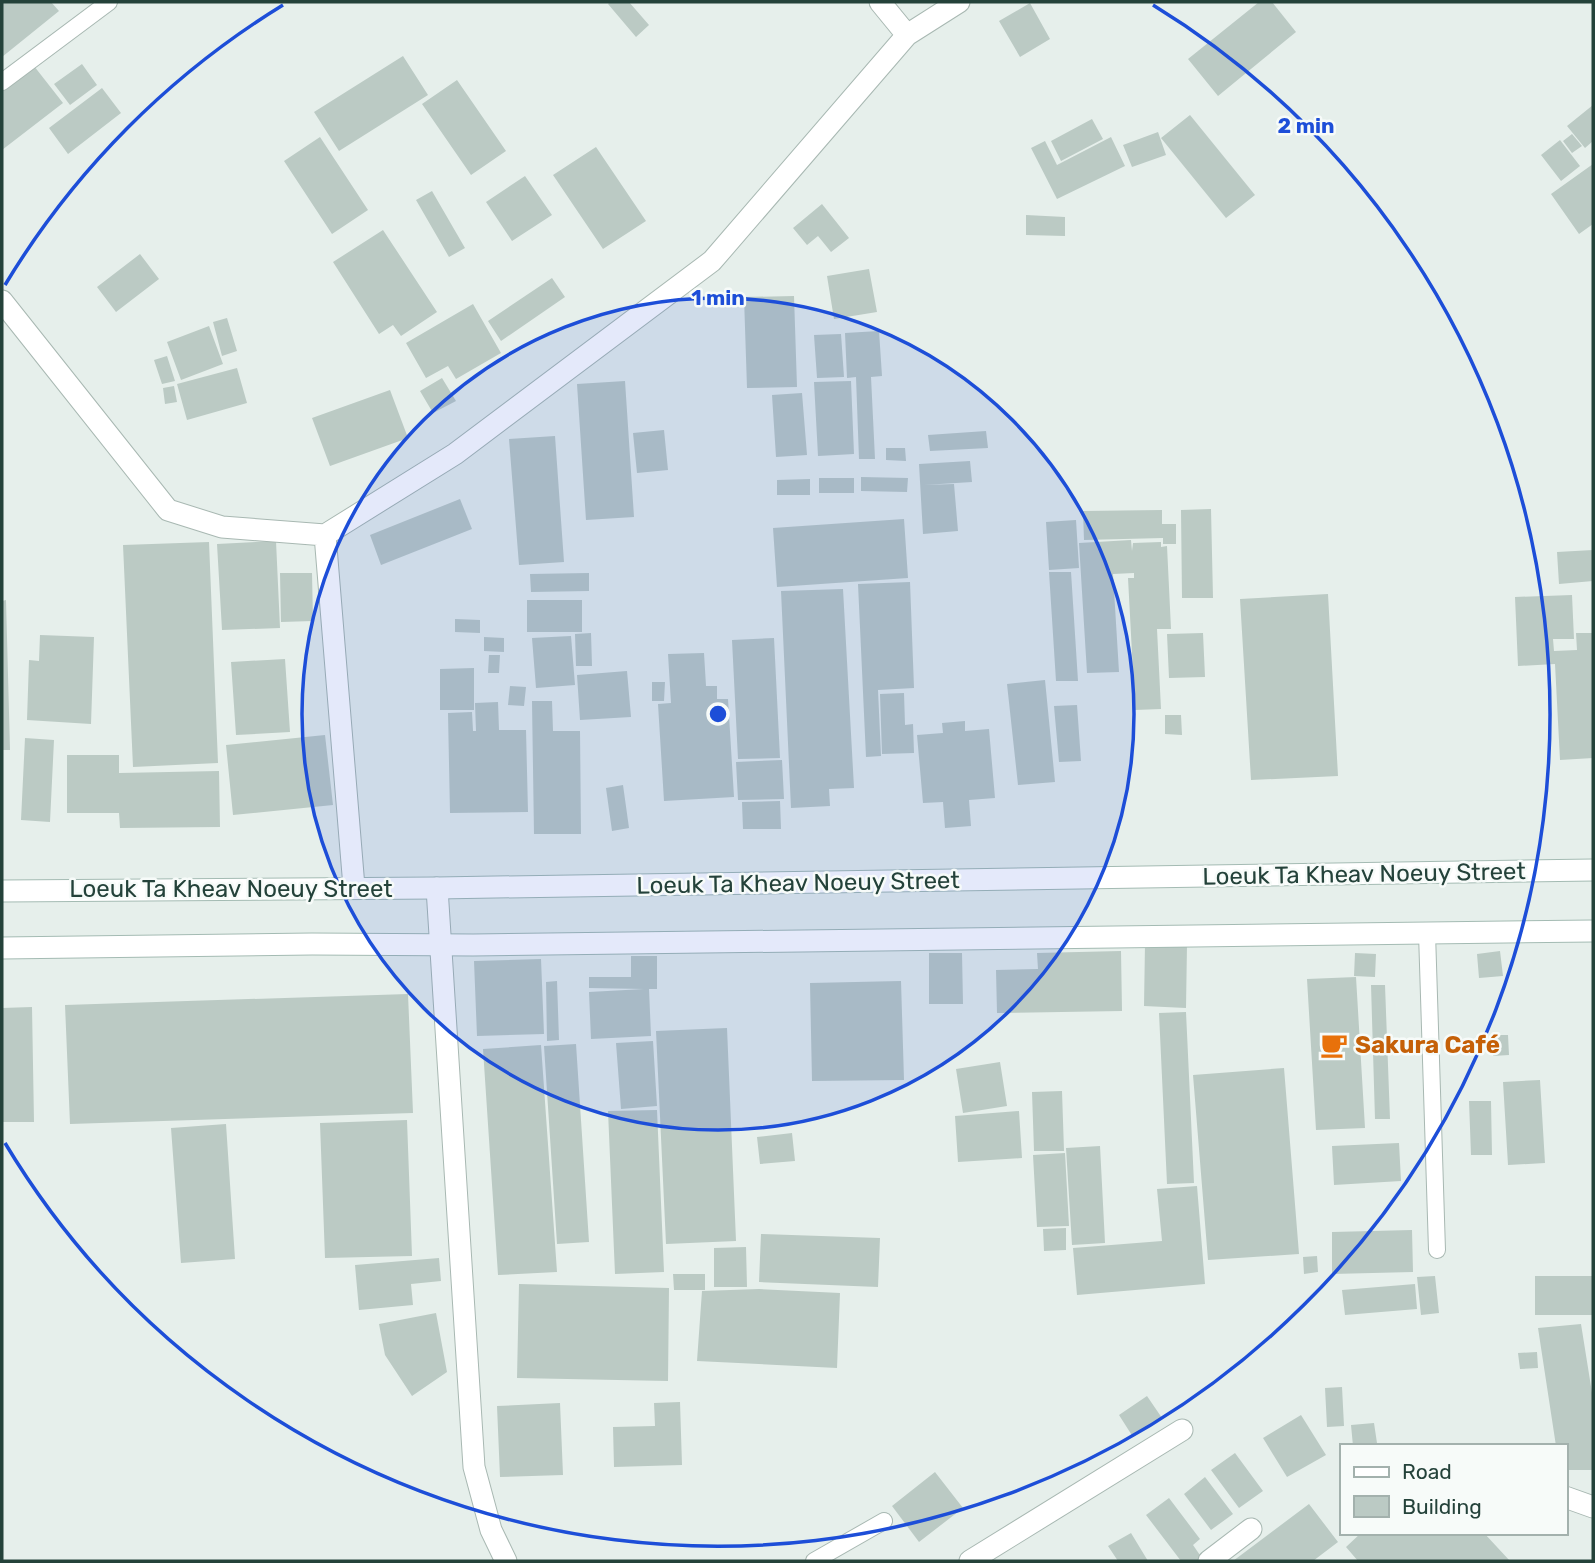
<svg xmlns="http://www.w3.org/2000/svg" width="1595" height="1563" viewBox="0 0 1595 1563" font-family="Rubik,sans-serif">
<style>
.building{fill:#bbcac4}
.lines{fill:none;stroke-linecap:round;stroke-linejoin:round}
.lane-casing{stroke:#a8b8b2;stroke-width:18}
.street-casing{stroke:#a8b8b2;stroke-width:23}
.secondary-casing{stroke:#a4bbb3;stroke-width:23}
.lane{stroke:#fff;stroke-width:16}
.street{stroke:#fff;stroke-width:21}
.secondary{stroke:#fff;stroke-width:21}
.ring{fill:none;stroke:#1d4ed8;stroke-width:3.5}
.labels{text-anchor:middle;stroke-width:5;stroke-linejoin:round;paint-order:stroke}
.street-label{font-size:24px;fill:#24423a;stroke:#f7fbf9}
.food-label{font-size:24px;font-weight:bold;fill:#c56008;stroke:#f7fbf9;text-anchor:start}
.centre{fill:#1d4ed8;stroke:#f7fbf9;stroke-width:3.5}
.ring-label{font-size:21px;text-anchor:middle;font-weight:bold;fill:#1d4ed8;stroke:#f7fbf9;stroke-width:5;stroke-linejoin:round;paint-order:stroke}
</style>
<rect width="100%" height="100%" fill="#e6efeb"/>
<path class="building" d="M2,2H51L59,11L2,57Z
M610,2H629L649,25L636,37L608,4Z
M1259,2H1272L1296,32L1218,96L1188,59Z
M1030,3L1050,39L1020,57L999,21Z
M403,56L428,95L339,151L314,112Z
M82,64L97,85L70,105L54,84Z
M34,66L63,103L2,150V91Z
M457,80L506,151L471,175L422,104Z
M102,88L121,113L68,154L49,128Z
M1593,105V141L1585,148L1567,126Z
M1190,115L1255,195L1226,218L1161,138Z
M1092,119L1103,139L1061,161L1051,141Z
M1158,132L1166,155L1132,167L1123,145Z
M1572,134L1582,146L1572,153L1563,141Z
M320,137L368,210L332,234L284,161Z
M1111,137L1125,166L1057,199L1031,148L1045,141L1057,165Z
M1560,140L1580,166L1561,181L1541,155Z
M596,147L646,221L603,249L553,175Z
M1593,164V224L1579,234L1551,194Z
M525,176L552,215L512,241L486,202Z
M432,191L465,248L449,257L416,200Z
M822,204L849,238L831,252L818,236L807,245L793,228Z
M1026,215L1065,217V236L1026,235Z
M383,230L437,312L401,336L393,325L379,334L333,262Z
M140,254L159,279L116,312L97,287Z
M869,269L877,312L834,319L827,276Z
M552,278L565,297L501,341L488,321Z
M794,296L797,387L747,388L744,297Z
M473,304L501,353L456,379L448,366L426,378L406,343Z
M227,318L237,351L222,356L213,322Z
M209,326L223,364L181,380L167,342Z
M879,331L882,376L871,377L875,459H859L856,377L847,378L845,333Z
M841,334L844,377L817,378L814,335Z
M167,356L175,381L162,384L154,360Z
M237,368L247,403L187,420L177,384Z
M442,378L456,401L433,413L420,391Z
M625,381L634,517L586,520L577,384Z
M851,381L854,454L818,456L814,382Z
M174,386L177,402L165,404L163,388Z
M390,390L408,438L330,466L312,418Z
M802,393L807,455L776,457L772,395Z
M664,430L668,470L637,473L633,433Z
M986,431L988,448L930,451L928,435Z
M555,436L564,562L519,565L509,439Z
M886,448H905L906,461L886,460Z
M970,461L972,482L924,485L954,484L958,531L923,534L919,464Z
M861,477L908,478L907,492L861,491Z
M819,478H854V493H819Z
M810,479V495H777V480Z
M460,499L472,529L381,565L370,535Z
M1211,509L1213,598H1182L1181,510Z
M1162,510V524H1176V544H1163V538L1084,540L1083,511Z
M904,519L908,578L777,587L773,528Z
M1076,520L1079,568L1049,570L1046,522Z
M1131,540L1132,551L1133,543L1161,542V547L1167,546L1171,629H1157L1161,709L1135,710L1128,578H1134V573L1113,574L1119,672L1087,673L1079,543Z
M276,541L280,628L222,630L217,544Z
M209,542L218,763L133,767L123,545Z
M1593,550V581L1559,584L1557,552Z
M1049,572H1071L1078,681H1056Z
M280,573H312L313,621L281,622Z
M589,573V591L531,592L530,574Z
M910,582L914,688L878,690L881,756L866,757L858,584Z
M843,589L854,788L829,789L830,806L791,808L781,591Z
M1328,594L1338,776L1251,780L1240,599Z
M1572,595L1574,639H1553L1554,651L1577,650L1576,633H1593V758L1560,760L1555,664L1518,666L1515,597Z
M6,600L10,750H2V601Z
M527,600H582V632H527Z
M455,619L480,620V633L455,632Z
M591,633L592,666H576L575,634Z
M1203,633L1205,677L1169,678L1167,634Z
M40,635L94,637L91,724L27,720L29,660L39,661Z
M571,636L575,685L536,688L532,638Z
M484,637L504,638V652L484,651Z
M774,638L780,758L738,759L732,640Z
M704,653L706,686H717V699H728L734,797L664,801L658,704L671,703L668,654Z
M489,655H500L499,673H488Z
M285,659L290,732L236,735L231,662Z
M474,668V710H440V669Z
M627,671L631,717L580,720L577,675Z
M1045,680L1055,782L1018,785L1007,684Z
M652,682H665L664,701H652Z
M510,686L526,687L524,706L508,705Z
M904,693L905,725L913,724L914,753L882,754L880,694Z
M532,701H552L553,731H580L581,834H534Z
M498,702L499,730H526L528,812L450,813L448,713L472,712L473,731H476L475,703Z
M1077,705L1081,761L1059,762L1054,706Z
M1165,715H1181L1182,735L1165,734Z
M965,721V731L989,729L995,798L969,800L971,826L945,828L943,802L923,803L917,735L943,733L942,723Z
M325,735L333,805L233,815L226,745Z
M25,738L54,740L50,822L21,820Z
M67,755H119V773L219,771L220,827L120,828L119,813H67Z
M782,760L784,799L738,800L736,762Z
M623,785L629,828L612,831L606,788Z
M780,801L781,829H743L742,802Z
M1145,944L1187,945L1186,1008L1144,1006Z
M1121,951L1122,1011L997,1013L996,970L1038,969L1037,953Z
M1500,951L1503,976L1479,978L1477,954Z
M929,953H962L963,1004H929Z
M1355,953L1376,954L1375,977L1354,976Z
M631,956H657V989H649L651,1036L591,1039L589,992L644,989L589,988V977H631Z
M541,959L544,1034L477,1036L474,961Z
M1356,977L1365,1128L1316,1130L1307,979Z
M557,981L559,1040L547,1041L546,982Z
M901,981L904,1080L812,1081L810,983Z
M1371,985H1385L1390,1119H1375Z
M408,994L413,1113L70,1124L65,1005Z
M32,1007L34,1122H2V1008Z
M1186,1012L1194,1183L1167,1184L1159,1013Z
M727,1028L736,1241L666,1244L656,1031Z
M1492,1035H1508L1509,1055L1493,1056Z
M653,1041L657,1106L621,1109L616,1043Z
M576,1044L589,1242L557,1244L544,1046Z
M541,1045L557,1272L498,1275L483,1049Z
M1000,1062L1007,1106L963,1113L956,1069Z
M1284,1068L1299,1254L1208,1260L1193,1075Z
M1540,1080L1545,1163L1508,1165L1503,1082Z
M1062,1091L1064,1151H1034L1032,1092Z
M1469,1101H1491L1492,1155H1471Z
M657,1110L664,1272L615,1274L608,1111Z
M1019,1111L1022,1158L958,1162L955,1116Z
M407,1120L412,1256L325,1258L320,1123Z
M226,1124L235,1259L181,1263L171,1128Z
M792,1133L795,1161L760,1164L757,1137Z
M1399,1143L1401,1181L1334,1185L1332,1146Z
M1100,1146L1105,1243L1072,1245L1066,1148Z
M1065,1153L1069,1226L1037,1227L1033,1155Z
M1197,1186L1205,1284L1077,1295L1073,1248L1162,1241L1157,1189Z
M1066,1228V1250L1044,1251L1043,1229Z
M1412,1230L1413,1272L1332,1274V1232Z
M761,1234L880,1238L878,1287L759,1282Z
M746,1247L747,1287H714V1248Z
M1317,1256L1318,1272L1304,1274L1303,1257Z
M439,1258L441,1281L411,1284L413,1305L359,1310L355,1265Z
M673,1274H705V1290H674Z
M1435,1276L1439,1313L1421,1315L1417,1277Z
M1535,1276H1593V1315H1535Z
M519,1284L669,1288L668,1381L517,1378Z
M1415,1284L1417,1309L1345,1315L1342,1290Z
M759,1289L840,1293L837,1368L697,1361L702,1291Z
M436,1313L447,1372L412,1396L385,1355L379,1324Z
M1581,1324L1593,1399V1470H1565V1446H1556L1538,1328Z
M1537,1352L1538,1368L1520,1369L1518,1353Z
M1342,1387L1344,1426L1327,1427L1325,1388Z
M1147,1396L1162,1418L1133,1437L1119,1415Z
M680,1402L682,1465L614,1467L613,1427L655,1426L654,1403Z
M560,1403L563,1475L500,1477L497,1406Z
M1301,1415L1326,1455L1287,1477L1263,1438Z
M1374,1423L1377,1443L1353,1446L1351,1425Z
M1235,1453L1263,1491L1239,1508L1211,1470Z
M935,1472L963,1508L919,1542L892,1506Z
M1205,1477L1233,1514L1211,1530L1184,1494Z
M1169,1498L1200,1539L1193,1545L1204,1561H1181L1146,1515Z
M1309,1504L1338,1542L1313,1561H1233Z
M1131,1533L1148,1561H1118L1108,1546Z
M1361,1533H1484L1510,1561H1358L1346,1547Z"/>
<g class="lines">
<defs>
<path id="lane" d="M2,82L109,2
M1427,933L1437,1250
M814,1561L884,1521"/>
<path id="street" d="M880,2L907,35
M2,301L168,510L222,527L325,535L455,454L712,261L907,35L959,2
M325,535L354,887
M437,888L474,1467L491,1530L506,1561
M1565,1497L1593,1507
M970,1561L1182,1430
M1209,1561L1251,1529"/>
<path id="secondary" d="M2,891L437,888L1593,870
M2,948L312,944L473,945L1593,931"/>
</defs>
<use href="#lane" class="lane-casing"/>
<use href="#street" class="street-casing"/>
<use href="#secondary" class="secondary-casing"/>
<use href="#lane" class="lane"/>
<use href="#street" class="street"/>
<use href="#secondary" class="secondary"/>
</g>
<circle cx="718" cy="714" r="416" fill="#1d4ed8" fill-opacity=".12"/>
<g class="ring">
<circle cx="718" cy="714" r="416"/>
<path d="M5 285A832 832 0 0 1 283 5M1153 5A832 832 0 1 1 5 1143"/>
</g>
<defs>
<symbol id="cafe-bare" viewBox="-9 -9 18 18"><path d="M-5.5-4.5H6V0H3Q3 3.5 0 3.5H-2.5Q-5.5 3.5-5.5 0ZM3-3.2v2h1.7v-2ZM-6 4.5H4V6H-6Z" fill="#e8710a" stroke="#f7fbf9" stroke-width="2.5" paint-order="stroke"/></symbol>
</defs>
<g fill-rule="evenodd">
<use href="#cafe-bare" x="1315" y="1026" width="38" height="38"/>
</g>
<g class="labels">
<g class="street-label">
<text transform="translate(1364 874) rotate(-1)" y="8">Loeuk Ta Kheav Noeuy Street</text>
<text transform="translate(798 883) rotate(-1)" y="8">Loeuk Ta Kheav Noeuy Street</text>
<text x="231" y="897">Loeuk Ta Kheav Noeuy Street</text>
</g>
<g class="food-label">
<text x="1355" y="1053">Sakura Café</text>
</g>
</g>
<circle cx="718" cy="714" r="10" class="centre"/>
<g class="ring-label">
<text x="1306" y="133">2 min</text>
<text x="718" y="305">1 min</text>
</g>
<rect width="1595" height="1563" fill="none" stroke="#24423a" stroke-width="7"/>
<rect x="1340" y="1444" width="228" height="91" fill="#f7fbf9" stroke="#a3b1ad" stroke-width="2"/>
<rect x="1354" y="1467" width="35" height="10" fill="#ffffff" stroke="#a3b1ad" stroke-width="2"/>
<text x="1402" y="1479" font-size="21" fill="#24423a">Road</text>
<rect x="1354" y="1496" width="35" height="21" fill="#bbcac4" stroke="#a3b1ad" stroke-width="2"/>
<text x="1402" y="1514" font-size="21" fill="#24423a">Building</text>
</svg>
